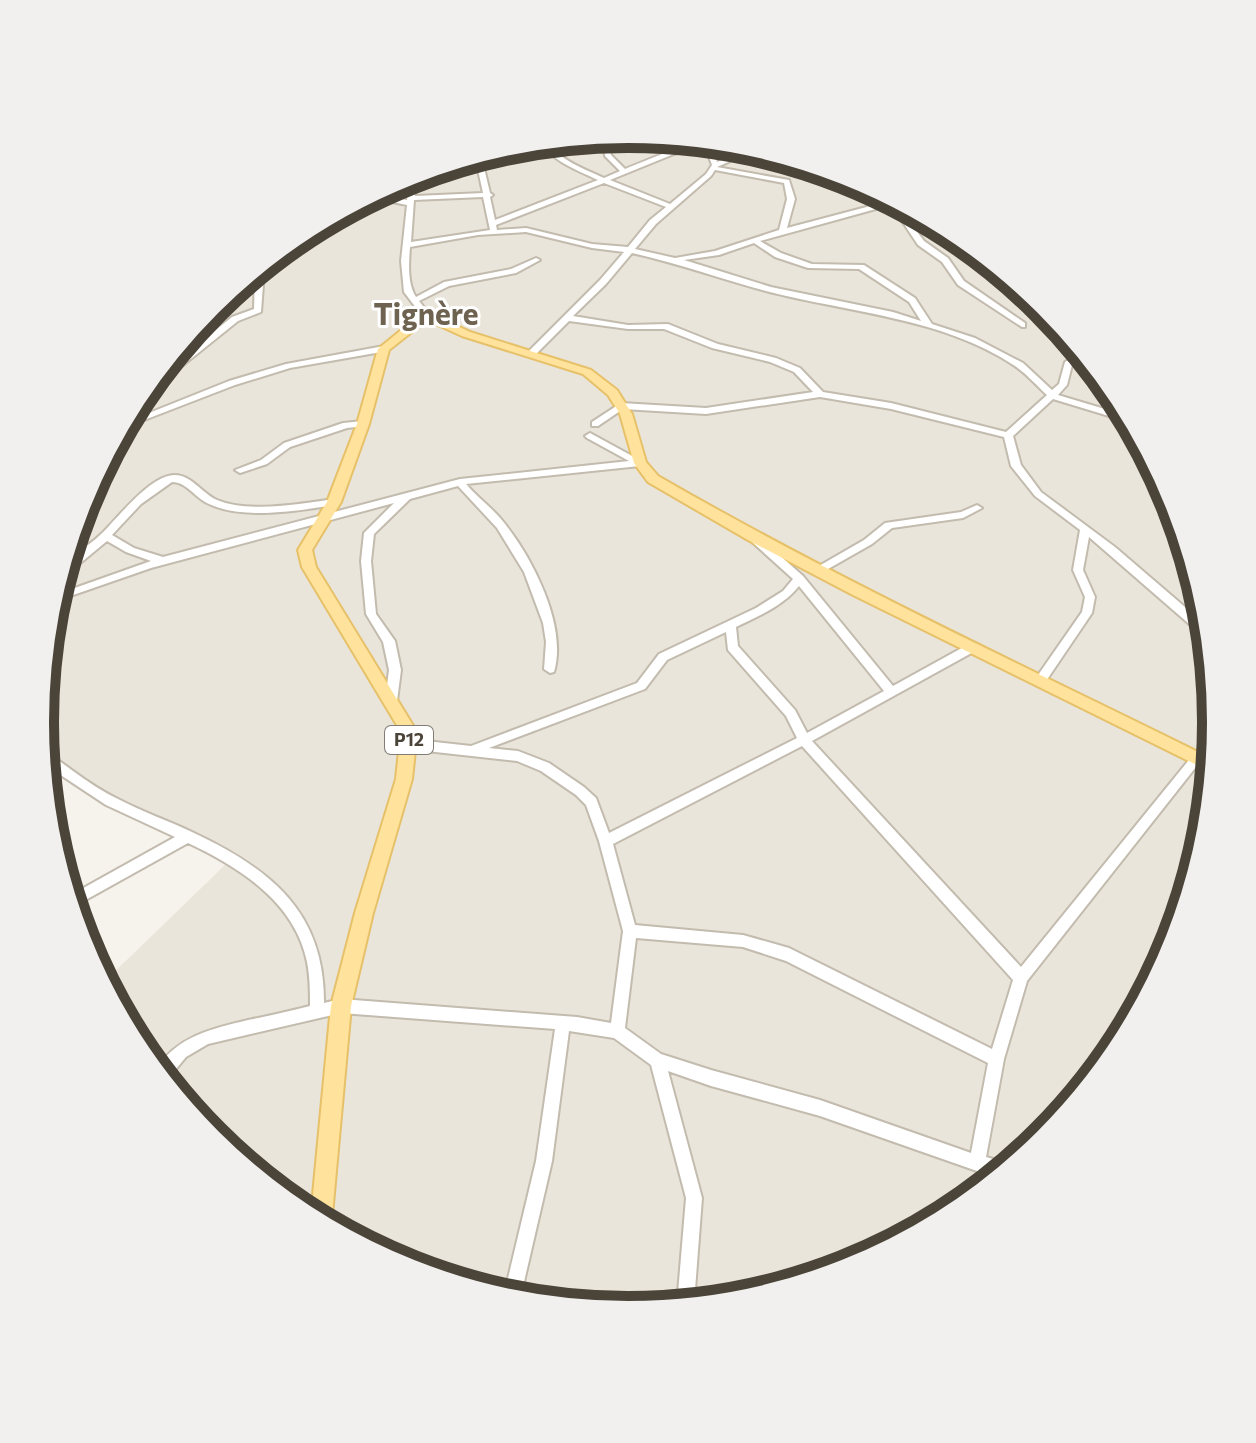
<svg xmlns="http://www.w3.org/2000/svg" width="1256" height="1443" viewBox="0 0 1256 1443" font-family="Commissioner,sans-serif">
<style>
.residential{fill:#eae5da}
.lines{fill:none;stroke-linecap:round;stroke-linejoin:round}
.minor-casing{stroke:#c2bbae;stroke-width:4}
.major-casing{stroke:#e6c16a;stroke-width:4}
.minor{fill:#fff;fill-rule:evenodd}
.major{fill:#ffe39c;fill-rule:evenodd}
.labels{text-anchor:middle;stroke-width:6;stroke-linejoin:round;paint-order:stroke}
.shield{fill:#fff;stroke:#817c74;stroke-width:2}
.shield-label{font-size:18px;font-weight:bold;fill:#4b4439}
.far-town-label{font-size:30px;font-weight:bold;fill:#6e6250;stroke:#fff}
.rim{fill:none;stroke:#4b4439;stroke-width:10}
</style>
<rect width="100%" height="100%" fill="#f6f3ec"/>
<path class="residential" d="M628,134L743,145L853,178L955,233L1044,306L1117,395L1171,497L1205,607L1216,722L1205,837L1171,947L1117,1049L1043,1138L954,1211L853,1265L742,1298L628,1309L513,1298L403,1265L301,1210L212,1137L139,1048L104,982L226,864L179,831L44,764L40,721L51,606L85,496L139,394L213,305L302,232L403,178L514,145Z"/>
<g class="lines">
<defs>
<path id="minor" d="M602,136L608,139L611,155L625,169C646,161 691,140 711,142L717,162L752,148L758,149L717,167L789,180L795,199L787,228L893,200L901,204L906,215L1003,273L1013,281C990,278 935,239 912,225L924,241L948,258L964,281L1025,323V327H1022L958,285L942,262L918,245L896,212L894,204L760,241L781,253L812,264L864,265L915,298L932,324L975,338L1023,363L1052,390L1059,384L1065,362L1082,352L1085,356L1072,365L1067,385L1058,395L1128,416L1132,423L1053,399L1013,436L1021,465L1041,492L1115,547L1207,626L1208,637L1203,636L1089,537L1083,570L1095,597L1092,613L1044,684H1036L1034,681L1036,678L1082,612L1085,597L1073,570L1080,530L1035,496L1011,466L1004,437L891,409L820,397L706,414L623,409L598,426H592V422L621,403L706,408L813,392L794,372L770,362L712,348L664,329H628L569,321L535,355H529V351L600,280L624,252L592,248L526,232L478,235L410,247C409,262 407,283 416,297L444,282L511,269L536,258L540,260L516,273L449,286L419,301L430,315L423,317L404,292L401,261L407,205L367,197L373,194L407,200L409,176L416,174L415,196L483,193L475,156L481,155L490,193L493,195L490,197L495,220L598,180C577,170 553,162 541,142L547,141C559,160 584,169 604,178L620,171L605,156L603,141L595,137ZM705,146L712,165L706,174L670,204L610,180L674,154ZM715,170L784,183L787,199L779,230L715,251L675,258L635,249L656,224L711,176ZM604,183L666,207L650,220L628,247L592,244L526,228L497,230L496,225ZM483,197L490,230L411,242L414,200ZM754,243L775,257L808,268L859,269L909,302L921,321L893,312L771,287L684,260L719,255ZM632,253C677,263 721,279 766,291C850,313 941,317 1015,366C1027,374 1037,386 1047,395L1006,432L891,403L823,392L800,368L776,358L718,344L668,324L628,325L573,316L606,284Z
M362,200V204L264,271L261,312L238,321L141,399H137L146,386L232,317L254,309L255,275L258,268L340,212Z
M384,346L387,347V351L290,368L235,385L121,429L124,423L229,381L286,364Z
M363,421L366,422V426L347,428L290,447L267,464L240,473L235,470L261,460L284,443L343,423Z
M590,433L645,463L640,466L466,484C477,497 491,507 501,519C531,555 568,625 554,672L550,673L544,669L546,642L543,623L524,572L497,528L458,486L410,499L374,534L371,561L376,614L395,641L401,670L397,701L391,706L385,701L389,670L383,642L366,614L361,561L364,533L394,503L151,568L53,602L55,595L151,561L126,552L107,541L66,575H61C66,557 85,549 99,536C116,521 149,475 175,475C191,475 203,494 217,500C248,513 301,504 334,499L339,502L334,505C297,511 243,520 209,504C195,498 187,482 172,482L141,504L112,535L134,548L163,557L460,479L629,461L587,438L585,436Z
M977,505L982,508L963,518L892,528L872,544L821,573L817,574L812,570L864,540L885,523L961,512Z
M755,536L759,537L803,576L893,686L969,644H977L979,647L977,650L812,741L1021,967L1193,755H1201L1203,758L1027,981L1004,1059L986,1157L1011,1164L997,1175L977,1171L820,1116L711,1086L668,1071L702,1198L694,1303L677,1305L686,1198L651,1065L614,1038L569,1031L552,1161L520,1299L504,1295L536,1161L555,1029L341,1013L208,1044L186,1057L166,1081L156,1069C178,1036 211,1029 248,1020C269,1016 289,1011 310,1006C310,992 310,977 307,962C295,902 239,867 188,843L73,907L69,896L175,837L106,805L44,764L43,751C54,756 63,764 73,771C88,782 103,792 120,800C143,812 169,821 192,832C269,868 325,911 324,1003L341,999L577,1017L611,1023L623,931L599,841L586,805L576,795L541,771L517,761L408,749L404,747L402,744L404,741L408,739L471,746L637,683L659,654L756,608L783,591L793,579L751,541L750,539ZM799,586L884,691L807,733L795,710L738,646L736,627C759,616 783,606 799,586ZM726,632L728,650L786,716L797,738L609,833L596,798L584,787L549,763L518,751L489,748L645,689L667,660ZM802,746L1013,980L992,1049L789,948L743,935L635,925L613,844ZM636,938L743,947L786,961L988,1063L971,1153L820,1100L711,1070L661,1054L625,1028Z"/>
<path id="major" d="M422,313H430L470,332L591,370L617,390L632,414L646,462L658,476C838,580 1026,667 1212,759L1211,772L853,595L748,540L648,482L634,463L620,414L608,395L583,374L462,336L427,320L389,350L369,424L341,502L312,550L316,567L417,732L412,779L373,913L351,1006L331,1226L311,1216L331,1006L355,913L396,779L401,732L302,567L298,550L327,502L357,424L378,349Z"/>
</defs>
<use href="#minor" class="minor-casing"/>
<use href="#major" class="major-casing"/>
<use href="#minor" class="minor"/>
<use href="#major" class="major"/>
</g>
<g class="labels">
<rect class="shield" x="385" y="726" width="48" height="28" rx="6"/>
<g class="shield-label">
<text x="409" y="746">P12</text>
</g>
<g class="far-town-label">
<text x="426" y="325">Tignère</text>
</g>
</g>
<path d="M0 0H1256V1443H0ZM54 722a574 574 0 1 1 1148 0a574 574 0 1 1-1148 0Z" fill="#f1f0ef" fill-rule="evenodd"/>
<path class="rim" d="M54 722a574 574 0 1 1 1148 0a574 574 0 1 1-1148 0Z"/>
</svg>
